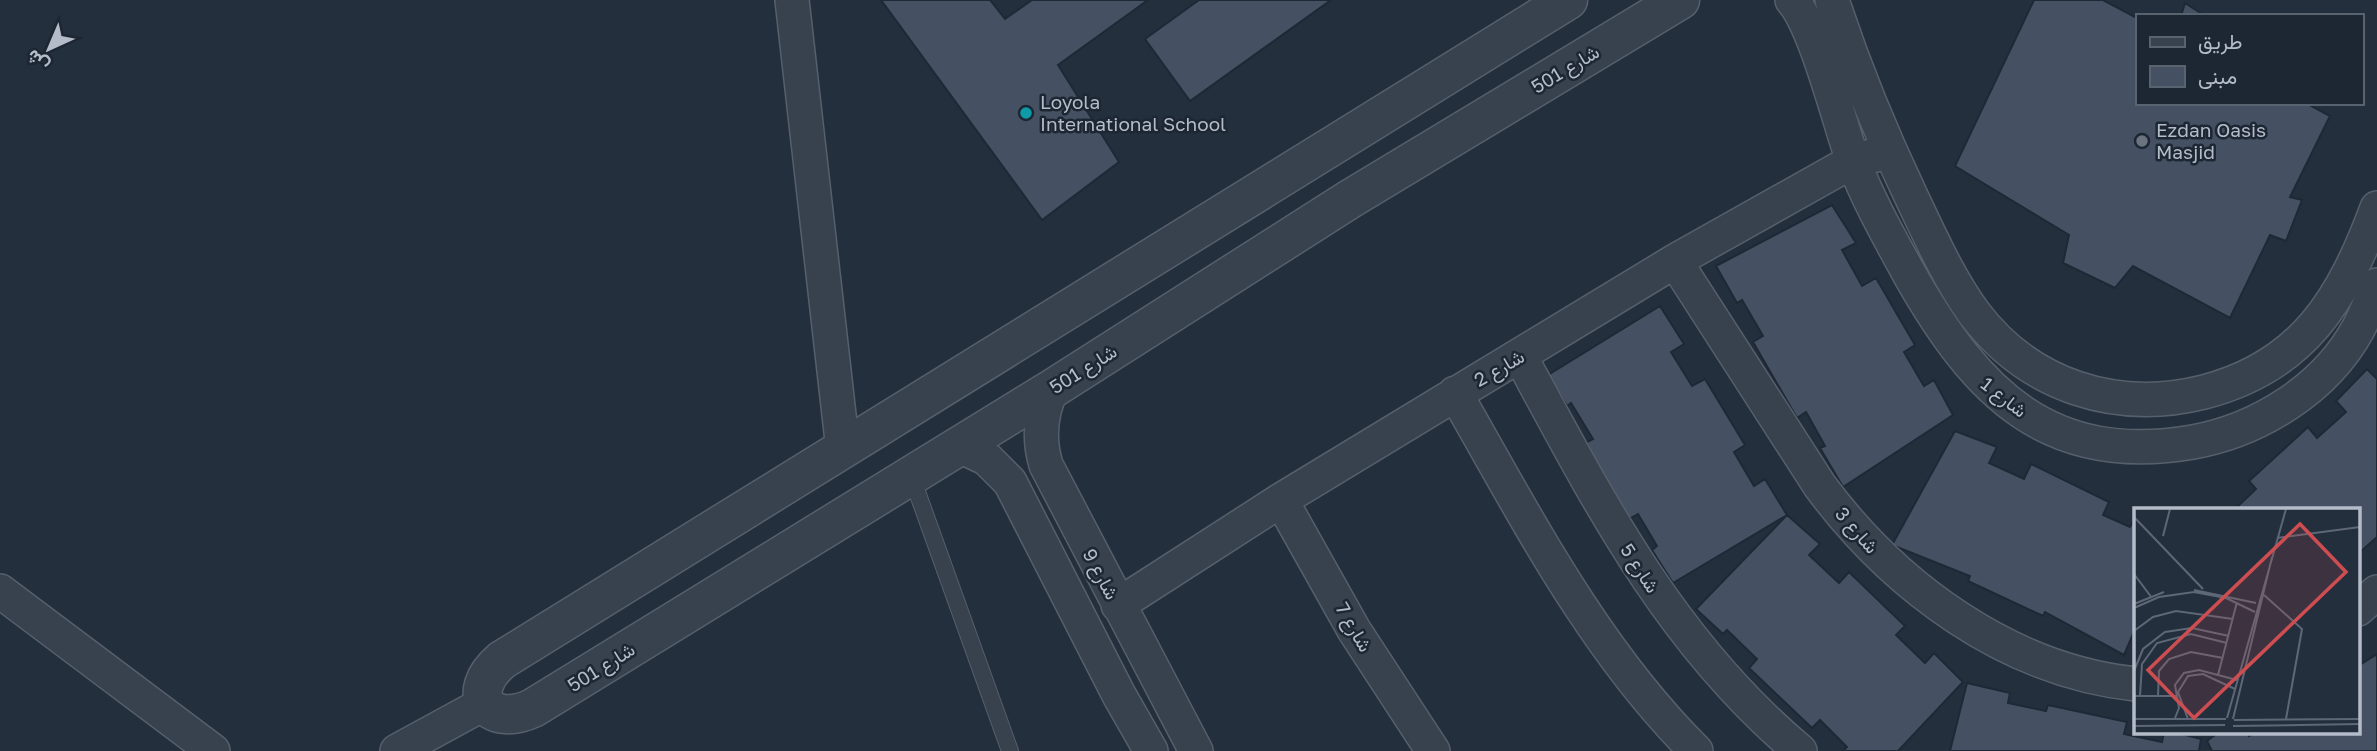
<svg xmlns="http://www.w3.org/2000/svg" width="2377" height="751" viewBox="0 0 2377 751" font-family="'Golos Text',Vazirmatn,sans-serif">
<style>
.building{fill:#455162;stroke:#1f2835;stroke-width:2}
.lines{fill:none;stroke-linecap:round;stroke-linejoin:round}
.service-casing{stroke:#565f6c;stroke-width:18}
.minor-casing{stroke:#565f6c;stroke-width:36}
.tertiary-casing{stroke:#565f6c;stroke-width:41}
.service{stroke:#38414e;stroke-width:16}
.minor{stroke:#38414e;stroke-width:33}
.tertiary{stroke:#38414e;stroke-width:38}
.culture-dot{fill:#0f9aa8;stroke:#1d2633;stroke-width:2.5}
.worship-dot{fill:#6b7280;stroke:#1d2633;stroke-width:2.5}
.labels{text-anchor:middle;stroke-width:5;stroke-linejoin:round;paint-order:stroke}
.street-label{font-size:19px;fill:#b4bcc9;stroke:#1d2633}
.poi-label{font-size:19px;fill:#b4bcc9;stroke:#1d2633;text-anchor:start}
.inset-road{fill:none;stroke:#5e6776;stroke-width:2}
.view{fill:#ce4d50;fill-opacity:0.15;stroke:#ce4d50;stroke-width:3.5}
.inset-edge{fill:none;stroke:#b4bcc9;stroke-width:3.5}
</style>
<rect width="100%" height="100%" fill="#242f3e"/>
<path class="building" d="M881,0H990L1005,19L1032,0H1148L1058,65L1119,162L1042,220Z
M1199,0H1331L1190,101L1145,39Z
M2034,0H2103L2137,18V103H2306L2330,116L2290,197L2302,200L2286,241L2270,235L2230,318L2133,266L2115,288L2063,263L2069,235L1955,166Z
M2185,3L2205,16H2181Z
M1832,205L1856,243L1842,250L1862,286L1876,278L1915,345L1904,352L1924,386L1934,380L1953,415L1843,487L1820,448L1825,446L1806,412L1797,418L1753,342L1763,336L1742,300L1737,303L1716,266Z
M1660,306L1684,344L1671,352L1692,386L1705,379L1745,445L1734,452L1754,486L1765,479L1787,515L1673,583L1652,550L1657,546L1638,514L1629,519L1583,444L1593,439L1571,403L1567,406L1548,375Z
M2367,369L2377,379V537L2358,554V510H2234L2256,489L2249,481L2308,427L2317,438L2346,412L2336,401Z
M1955,431L1997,447L1989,463L2024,479L2031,464L2109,502L2103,515L2130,527L2136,516V627L2124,655L2045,612L2043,616L1968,581L1970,576L1892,545Z
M1787,515L1820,544L1809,555L1839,583L1849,572L1905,626L1896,635L1925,663L1934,653L1963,682L1898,751H1843L1847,747L1820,720L1812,728L1749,668L1757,659L1727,630L1723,634L1696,609Z
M2377,654V751H2212L2207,741L2219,732H2247L2249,736L2256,732H2358V666Z
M1967,683L2010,693L2008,703L2046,711L2048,705L2127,722L2124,734L2162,742L2164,732H2174L2201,739L2199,751H1950Z"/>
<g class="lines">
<defs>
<path id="service" d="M911,475L1010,751"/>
<path id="minor" d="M792,0L843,450
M1792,0C1815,25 1839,121 1852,158C1867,198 1890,239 1911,277C1977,393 2049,467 2193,442C2259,430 2325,389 2358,329C2366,315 2371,299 2377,285
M1832,0C1854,67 1881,133 1911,196C1930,236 1948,277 1974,313C2029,386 2116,414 2204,392C2304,366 2343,299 2377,208
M1675,261L1820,486C1894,586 2008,671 2136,684
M1520,356C1599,502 1670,642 1800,751
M1052,389C1040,414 1038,438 1046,465L1196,751
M1455,393C1526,517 1594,650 1696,751
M958,445L987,459L1010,482L1119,695L1151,751
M1281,500L1354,630L1433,751
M0,591L213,751
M1118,605L1281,500L1675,261L1853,161L1890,151
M2358,609L2377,592
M397,751L485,703"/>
<path id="tertiary" d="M1568,0L502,660C463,693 488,729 533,708L1052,389L1350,199L1680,0"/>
</defs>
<use href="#service" class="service-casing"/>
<use href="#minor" class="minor-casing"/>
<use href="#tertiary" class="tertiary-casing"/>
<use href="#service" class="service"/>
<use href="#minor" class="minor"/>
<use href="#tertiary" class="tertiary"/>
</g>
<circle class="culture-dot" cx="1026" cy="113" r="7"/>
<circle class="worship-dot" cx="2142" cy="141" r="7"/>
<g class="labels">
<g class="street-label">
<text transform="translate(1565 69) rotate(-31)" y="7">شارع 501</text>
<text transform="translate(1499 368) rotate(-30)" y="7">شارع 2</text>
<text transform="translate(1083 369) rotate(-32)" y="7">شارع 501</text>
<text transform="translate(2004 397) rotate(38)" y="7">شارع 1</text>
<text transform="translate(1857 530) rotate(49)" y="7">شارع 3</text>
<text transform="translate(1640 568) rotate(57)" y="7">شارع 5</text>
<text transform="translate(1101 574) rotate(62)" y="7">شارع 9</text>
<text transform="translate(1354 627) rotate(60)" y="7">شارع 7</text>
<text transform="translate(601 667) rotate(-32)" y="7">شارع 501</text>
</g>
<g class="poi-label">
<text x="1040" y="109">Loyola<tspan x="1040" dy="22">International School</tspan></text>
<text x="2156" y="137">Ezdan Oasis<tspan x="2156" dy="22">Masjid</tspan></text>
</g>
</g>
<g transform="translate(2134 508)">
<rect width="226" height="226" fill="#242f3e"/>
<path class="inset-road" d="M0,9L69,81M29,28L36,1M143,30L226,19M0,66L18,90M60,82L122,95M130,87L168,121L152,211M0,96L30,84M0,100L25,89L60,84L92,90L121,104M0,123L19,109L42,103L99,111M0,163L9,141L31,124L58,120L95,128M84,167L103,94M0,188H43M6,188L8,156L23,135L57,126L93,135M24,188L25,163L35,151L57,144L89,150M41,210L45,200L41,177L50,165L65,162L103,172M93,210L152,1M0,211H92M54,211L44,184L54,168L69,166L101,181M99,211L138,49M100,212L226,211M0,218L91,217M99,218L226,216"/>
<path class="view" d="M166,16L212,64L60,210L14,162Z"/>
<rect width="226" height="226" class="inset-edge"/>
</g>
<rect x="2136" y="14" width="228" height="91" fill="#1d2633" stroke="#59626f" stroke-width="2"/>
<rect x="2150" y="37" width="35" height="10" fill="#38414e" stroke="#59626f" stroke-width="2"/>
<text x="2198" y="49" font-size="21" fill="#b4bcc9">طريق</text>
<rect x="2150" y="66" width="35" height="21" fill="#455162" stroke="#59626f" stroke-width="2"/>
<text x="2198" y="84" font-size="21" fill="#b4bcc9">مبنى</text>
<g transform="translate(49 49) rotate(224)" stroke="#1d2633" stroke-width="5" paint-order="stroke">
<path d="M0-5L12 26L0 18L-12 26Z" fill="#b4bcc9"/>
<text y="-10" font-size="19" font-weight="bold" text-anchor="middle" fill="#b4bcc9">ش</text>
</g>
</svg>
